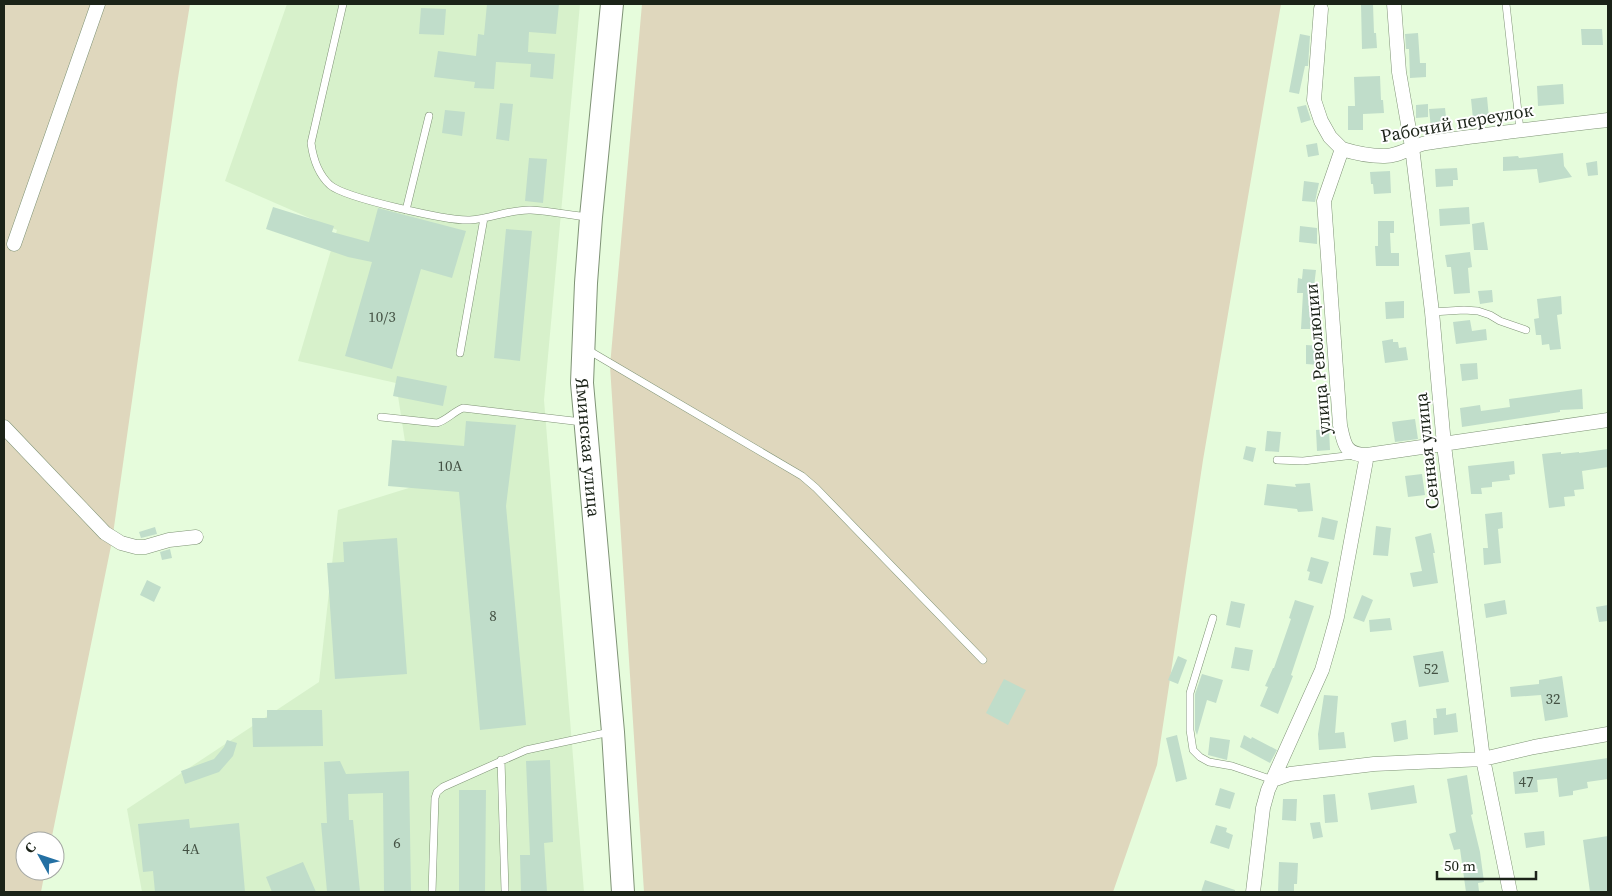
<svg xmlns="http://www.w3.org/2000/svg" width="1612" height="896" viewBox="0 0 1612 896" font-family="'Source Serif 4',serif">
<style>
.built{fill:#d7f1cb}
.green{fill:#dfd7bd}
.building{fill:#c0ddca}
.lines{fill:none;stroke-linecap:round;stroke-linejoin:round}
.service-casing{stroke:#7f9376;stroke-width:8}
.minor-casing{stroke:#7f9376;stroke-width:15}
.primary-casing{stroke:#7f9376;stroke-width:24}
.service{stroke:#fff;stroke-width:7}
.minor{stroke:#fff;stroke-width:14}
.primary{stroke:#fff;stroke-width:22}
.labels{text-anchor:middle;stroke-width:4;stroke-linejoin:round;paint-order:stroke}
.number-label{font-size:15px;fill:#445244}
.street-label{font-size:18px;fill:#1b2318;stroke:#fff}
</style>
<rect width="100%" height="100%" fill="#e6fcdc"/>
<path class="built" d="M287,4H580L544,400L584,892H142L127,809L319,682L338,510L412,487L396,383L298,361L337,230L225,181Z"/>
<path class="green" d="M4,4H190L178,78L112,541L51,841H25V871H45L41,892H4Z
M642,4H1281L1203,460L1157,765L1113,892H644L610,366Z"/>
<path class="building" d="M487,4H559L556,34L529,32L528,52L555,54L553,79L530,77L531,64L496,62L494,89L474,88L475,82L434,77L438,51L476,56L478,34L484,35Z
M1361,4H1373L1374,33H1376L1377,48L1362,49Z
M421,8L446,9L444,35L419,34Z
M1581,29H1602L1603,45H1582Z
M1418,33L1420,63H1426V77L1410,78L1409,49H1406L1405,34Z
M1300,34L1310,36L1308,66H1305L1299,94L1289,92Z
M1380,76L1381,100H1383L1384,113L1363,114V130H1348V106H1355L1354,77Z
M1563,84L1564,104L1538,106L1537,86Z
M1487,97L1489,118L1473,119L1471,99Z
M500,103L513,104L509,141L496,139Z
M1428,104V117L1416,118V105Z
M1306,105L1311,120L1301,123L1297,107Z
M1445,108L1447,126L1431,128L1429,109Z
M445,110L465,112L462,136L442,133Z
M1317,143L1319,155L1308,157L1306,145Z
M1563,153L1564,166L1572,177L1539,183L1537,169L1503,171V157L1518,156L1519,158Z
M529,158L547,159L543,203L525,201Z
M1597,161L1598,175L1588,176L1586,163Z
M1457,168L1458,180H1453V186L1436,187L1435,169Z
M1390,171L1391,193L1374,194L1373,184H1371L1370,172Z
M1304,181L1319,183L1315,202L1302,201Z
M273,207L334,226L332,232L369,242L378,208L466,231L452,278L421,269L392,369L345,356L372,262L348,257L266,229Z
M1469,207L1470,224L1440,226L1439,209Z
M1378,221H1394V233H1390L1391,253H1399V266H1376L1375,246H1378Z
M1484,222L1488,250H1474L1472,224Z
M1300,226L1317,228V244L1299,242Z
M506,229L532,231L520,361L494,358Z
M1470,252L1472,267L1468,268L1470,293L1454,294L1451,267H1447L1445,255Z
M1303,269L1316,270L1312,303L1320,304L1319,316H1311L1310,329H1301L1303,293H1297L1298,278L1302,279Z
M1492,290L1493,302L1480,304L1478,291Z
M1561,296L1562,314L1557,315L1561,349L1550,350L1549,344L1542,345L1541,335H1536L1534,319L1539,318L1537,299Z
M1404,301V318L1386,319L1385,302Z
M1470,320L1472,331L1486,329L1487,340L1456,344L1453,322Z
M1393,339V342H1398L1399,348L1406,347L1408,360L1385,363L1382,341Z
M1306,345L1322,346L1320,365L1306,364Z
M1477,363L1478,379L1462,381L1460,364Z
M397,376L447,386L443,406L393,396Z
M1582,389L1583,409L1560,410V412L1462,427L1460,408L1480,405L1481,411L1510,407L1509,399Z
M1415,419L1418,439L1395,442L1392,422Z
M466,421L516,425L506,506L526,725L480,730L459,492L388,486L392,440L464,446Z
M1329,429L1330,450L1317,451L1316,430Z
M1267,431L1281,432L1279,452L1265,451Z
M1246,446L1256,448L1253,462L1243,459Z
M1608,449V467L1582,471L1584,489L1574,490L1575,496L1564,497L1565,506L1549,508L1542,454L1561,452V454L1579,452V453Z
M1514,461L1515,474L1509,475L1510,480L1492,482V487L1481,488L1482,494H1471L1468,466Z
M1422,474L1425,495L1408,497L1405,476Z
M1310,483L1313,511L1298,512L1297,509L1264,505L1267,484L1296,487L1295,484Z
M1502,512L1503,528L1498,529L1501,563L1484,565L1483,548H1488L1485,514Z
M1322,517L1338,521L1334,540L1318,537Z
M1376,526L1391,528L1388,556L1373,555Z
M155,527L157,534L141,538L139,532Z
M1431,533L1435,553H1433L1438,583L1413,587L1410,573L1422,571L1415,537Z
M397,538L407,674L335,679L327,563L344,562L343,542Z
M170,549L172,558L162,560L160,552Z
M1311,557L1329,562L1322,584L1308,580L1310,572L1307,571Z
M147,580L161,587L154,602L140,595Z
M1362,595L1373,600L1364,622L1353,618Z
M1295,600L1314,606L1291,675L1293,676L1278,714L1260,706L1268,687L1265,686L1273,668H1274L1291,619L1289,618Z
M1505,600L1507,614L1486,618L1484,604Z
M1231,601L1245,604L1240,628L1226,625Z
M1608,605V621L1599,622L1596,607Z
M1390,618L1392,630L1370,632L1369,620Z
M1235,647L1253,650L1249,671L1231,668Z
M1443,651L1449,682L1419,687L1413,656Z
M1178,656L1187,660L1178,684L1168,680Z
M1202,674L1223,680L1216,703L1207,700L1197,735L1195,730V694Z
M1562,676L1568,717L1545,721L1541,695L1511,697L1510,687L1539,684V680Z
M1004,679L1026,690L1008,725L986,713Z
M1324,695L1338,696L1335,733L1344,732L1346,748L1319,750L1318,734Z
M1446,708V715L1456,713L1458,732L1434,735L1433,718H1437L1436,709Z
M267,710H322L323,746L253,747L252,718H267Z
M1406,720L1408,739L1394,742L1391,723Z
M1177,735L1187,779L1176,782L1166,738Z
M1244,735L1251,739L1252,737L1277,750L1270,763L1240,747Z
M1210,737L1230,740L1227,760L1208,755Z
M227,740L237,743L233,756L219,772L185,784L181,771L214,759L224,747Z
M1608,758V779L1587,782L1588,788L1573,791V795L1559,797L1557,778L1537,780L1538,792L1515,794L1513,772Z
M550,760L553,842L544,843L547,892H521L520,855H530L526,761Z
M340,761L346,774L409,771L411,892H384L383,793L348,794L349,820H353L360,892H327L321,823H327L324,762Z
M1467,775L1473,814L1471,815L1480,852L1484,882L1478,883L1479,891L1466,892L1460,849L1454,850L1449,834L1456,832L1447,779Z
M1414,785L1417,803L1371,810L1368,793Z
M1220,788L1235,793L1230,809L1215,805Z
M459,790H486L485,892H459Z
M1335,794L1338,822L1325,823L1323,795Z
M1283,799H1297L1296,821L1282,820Z
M189,819L190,828L239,823L245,892H155L153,871L143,872L138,824Z
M1320,822L1323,837L1313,839L1310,823Z
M1216,825L1227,828L1226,832L1233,835L1229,849L1210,843Z
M1544,831L1545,845L1526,848L1524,833Z
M1608,836V892H1590L1583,840Z
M303,862L316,892H272L266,877Z
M1279,862L1298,863L1297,884H1294V892H1278Z
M1205,880L1235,890V892H1201Z"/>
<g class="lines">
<defs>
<path id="service" d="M343,4L311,143C313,158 318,174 330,185C345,198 448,221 470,220C491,219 510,209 531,210C550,211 569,215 588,217
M1506,4L1520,130
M406,210L429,116
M1432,312L1464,310L1478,311L1490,315L1500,321L1526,330
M588,350L802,476L816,488L983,660
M460,353L484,218
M381,417L437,423C447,420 453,412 463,408L582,422
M1277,460L1303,461L1354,455
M1213,618L1190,693V730L1193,750L1200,757L1209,762L1232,766L1273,780
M501,760L505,890
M432,892L435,798L437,792L443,787L526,750L610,732"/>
<path id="minor" d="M1394,4L1399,72L1412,147L1432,312L1444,445L1483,759L1510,892
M1342,149C1355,153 1369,156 1383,156C1398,157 1411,146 1426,143C1487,134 1548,127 1608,120
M14,244L98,4
M4,427L105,533L121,543L136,547H145L169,540L196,537
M1367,455L1608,420
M1273,780L1290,774L1374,764L1483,759L1534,747L1608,734
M1253,892L1263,808L1268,790L1322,670L1329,646L1337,617L1367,455C1345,455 1344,444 1340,425L1324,201L1342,149L1330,137L1321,121L1314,100L1321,9"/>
<g id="primary">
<path id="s1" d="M612,4L591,217L586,283L582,383L613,732L623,892"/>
</g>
</defs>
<use href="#service" class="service-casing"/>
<use href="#minor" class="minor-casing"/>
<use href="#primary" class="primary-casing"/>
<use href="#service" class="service"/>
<use href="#minor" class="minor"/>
<use href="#primary" class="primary"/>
</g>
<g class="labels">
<g class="number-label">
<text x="382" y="322">10/3</text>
<text x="450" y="471">10А</text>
<text x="493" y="621">8</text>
<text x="1431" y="674">52</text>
<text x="1553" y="704">32</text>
<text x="1526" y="787">47</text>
<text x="397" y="848">6</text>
<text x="191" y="854">4А</text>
</g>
<g class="street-label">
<text transform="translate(1457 123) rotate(-10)" y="6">Рабочий переулок</text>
<text transform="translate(1318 359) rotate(-95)" y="6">улица Революции</text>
<text dy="6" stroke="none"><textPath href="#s1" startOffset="445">Яминская улица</textPath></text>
<text transform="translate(1427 451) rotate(-96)" y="6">Сенная улица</text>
</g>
</g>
<rect width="1612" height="896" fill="none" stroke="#1b2318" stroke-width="10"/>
<g transform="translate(40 856) rotate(310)"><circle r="24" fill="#ffffff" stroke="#a4a7a3"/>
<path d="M0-4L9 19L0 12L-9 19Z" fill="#2470a3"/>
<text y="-8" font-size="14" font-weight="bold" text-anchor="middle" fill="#1b2318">С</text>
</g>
<path d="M1437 871v8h99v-8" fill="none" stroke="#1b2318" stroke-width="2.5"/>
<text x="1444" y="871" font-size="15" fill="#1b2318" stroke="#ffffff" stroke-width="4" paint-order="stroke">50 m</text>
</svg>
